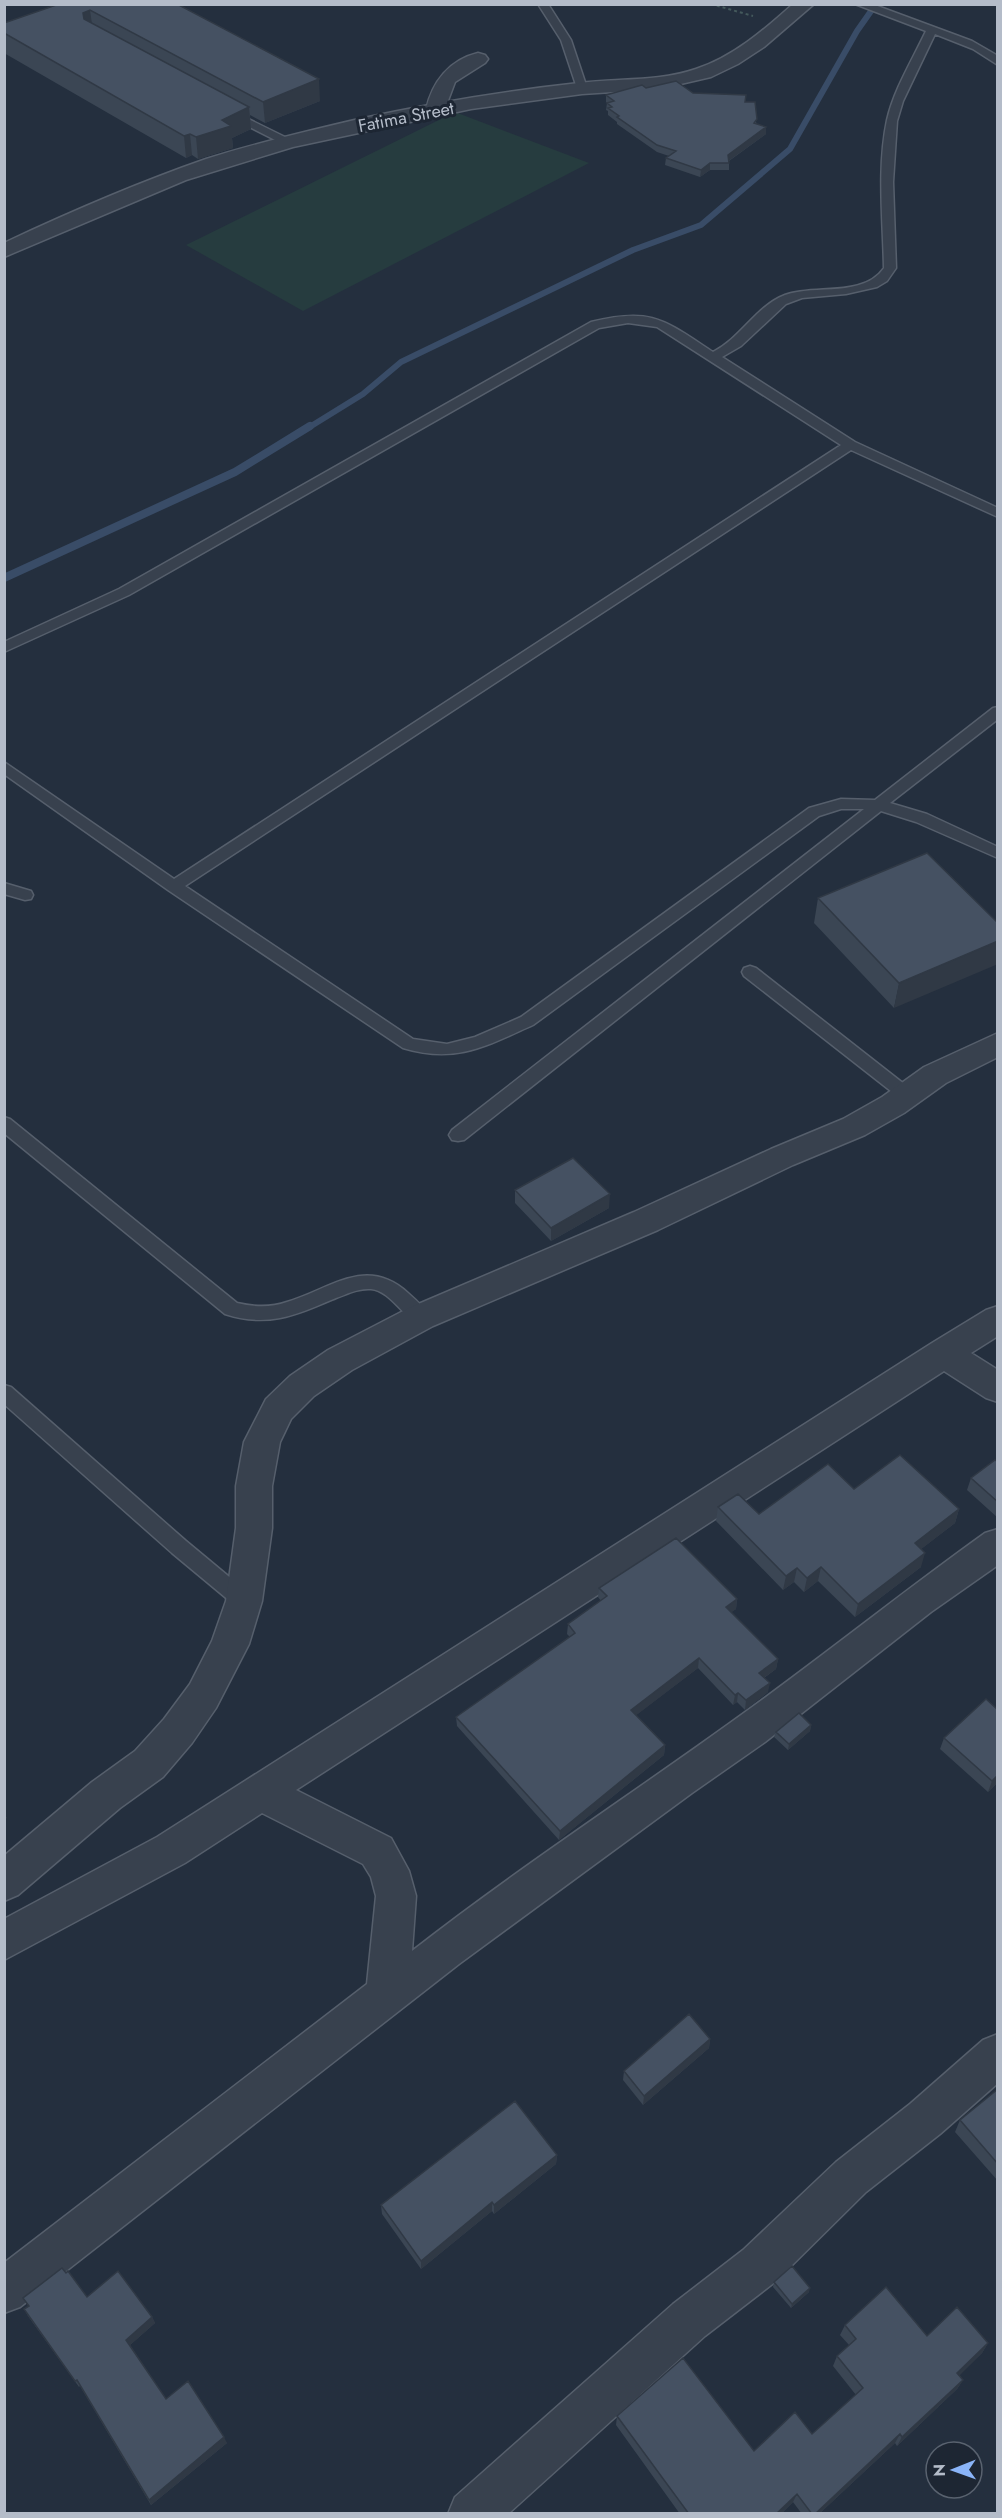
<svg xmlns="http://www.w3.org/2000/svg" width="1002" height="2518" viewBox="0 0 1002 2518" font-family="Jost,sans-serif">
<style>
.green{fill:#263c3f}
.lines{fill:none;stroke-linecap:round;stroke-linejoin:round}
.stream-far1{stroke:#394c67;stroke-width:6}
.stream{stroke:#394c67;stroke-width:8}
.service-casing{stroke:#565f6c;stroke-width:3}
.minor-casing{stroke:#565f6c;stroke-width:3}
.tertiary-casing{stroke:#565f6c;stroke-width:3}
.path{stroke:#44595c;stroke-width:2;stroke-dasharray:3 3;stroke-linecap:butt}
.service{fill:#38414e;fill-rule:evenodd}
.minor{fill:#38414e;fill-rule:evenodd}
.tertiary{fill:#38414e;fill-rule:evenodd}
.wall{fill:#3b4654}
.shaded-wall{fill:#303945}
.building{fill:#455162;stroke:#303945;stroke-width:1.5}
.labels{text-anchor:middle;stroke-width:6;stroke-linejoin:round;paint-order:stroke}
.far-street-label{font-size:18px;fill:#b4bcc9;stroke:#1d2633}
</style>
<rect width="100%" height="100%" fill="#242f3e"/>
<path class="green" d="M455,112L589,163L303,311L186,245Z"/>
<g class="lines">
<path class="stream-far1" d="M308,428L363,394L401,362L633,250L701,225L790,149L857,31L876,4"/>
<path class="stream" d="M4,578L235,472L310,426"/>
<defs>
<path id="service" d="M538,4H548L571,40L587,88L586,90L582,91L577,88L561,40Z
M855,4H872L972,41L998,56V65L973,49L935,34L903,101L897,121L893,182L896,268L887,281L877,287L846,294L802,298L786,304L741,346L722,357L855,442L998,508V517L851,450L185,886L413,1039L447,1044L475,1037L521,1017L809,808L841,799L875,800L993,708L998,707V719L890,803L927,814L998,847V858L916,822L881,811L464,1140L458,1141L452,1140L449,1135L452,1130L864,809H841L819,816L533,1025C486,1046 456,1064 403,1048L168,890L4,774V762L174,879L841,445L657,327L628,323L599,328L129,595L4,652V642L119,589L591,322C652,307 664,320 713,352C741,338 756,306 785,295C816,284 863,298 884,268C883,220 877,167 887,120C894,89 913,59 926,31Z
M230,110L291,140L292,142L291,144H283L226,115L225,113Z
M4,883L31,891L33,895L31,899L25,900L4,894Z
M750,966L756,968L913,1091L915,1095L913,1099L907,1101L901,1099L744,976L742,972L744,968Z
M4,1117L10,1119L237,1303C254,1307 270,1308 287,1302C331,1289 366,1255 408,1293C416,1300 425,1308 430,1317L427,1322C408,1329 394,1291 371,1289C358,1288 347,1294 336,1298C296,1315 268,1328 225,1314L4,1133Z
M4,1385L11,1387L186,1541L251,1595L254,1601L251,1607L244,1610L237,1607L172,1553L4,1404Z"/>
<path id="minor" d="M478,53L485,55L488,59L485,63L455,82L443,114H429L426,110C432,82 449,60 478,53Z
M998,1033V1057L946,1083L904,1113L865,1135L793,1165L658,1230L433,1326L352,1370L314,1396L291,1419L280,1442L272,1486V1528L262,1601L249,1644L216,1708L192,1743L163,1777L120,1808L18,1895L4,1901V1856L92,1782L135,1751L164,1719L190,1684L212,1641L226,1601L236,1528V1486L244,1442L266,1399L290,1376L328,1350L409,1308L634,1212L771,1149L843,1119L882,1097L924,1067Z
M998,1306V1336L971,1353L998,1370V1402L986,1398L944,1371L296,1790L391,1838L409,1871L416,1896L412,1951C517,1869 629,1796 737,1718C821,1658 901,1593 985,1533L998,1529V1565L931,1612L765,1742L692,1793L459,1964L20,2307L4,2313V2263L367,1984L376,1896L371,1877L363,1864L262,1813L185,1863L4,1960V1919L157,1837L932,1343L986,1310Z
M998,2034V2083L940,2134L866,2192L775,2282L705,2336L508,2514H448L455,2497L673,2304L743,2250L836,2162L910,2104L983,2040Z"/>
<path id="tertiary" d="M793,4H814L764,47L738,64L711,77L659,89L582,94L471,109L293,147L186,180L4,257V243C70,212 137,183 206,159C256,143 308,131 359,119C432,103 505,91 579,83C617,78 658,82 696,69C733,57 764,30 793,4Z"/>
</defs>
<use href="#service" class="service-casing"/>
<use href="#minor" class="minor-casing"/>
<use href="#tertiary" class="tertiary-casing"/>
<path class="path" d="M711,4L753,16"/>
<use href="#service" class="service"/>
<use href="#minor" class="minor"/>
<use href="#tertiary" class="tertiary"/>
</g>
<path class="wall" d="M55,4H177L320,101L265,123L250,115L251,129L232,138L233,148L198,159L192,155L186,158L4,53V23L55,6Z
M646,88L693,93L746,102L757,124L766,127V134L729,161V170H710L700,177L665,165L666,158L669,156L657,152L617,124V122L608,115V111L606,110L607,103L606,102V95Z
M927,853L894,1008L814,923L818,898Z
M515,1190L609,1208L551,1241L515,1203Z
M998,1462V1518L967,1490L971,1478Z
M854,1489L959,1509L955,1523L921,1549V1567L855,1617L818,1581L804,1592L794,1582L783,1590L716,1521L718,1507L759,1514Z
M599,1588L737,1599L736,1609L731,1612L778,1659L776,1669L764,1678L768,1692L745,1710L737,1702L733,1705L698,1668L636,1715L665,1745L664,1755L559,1840L457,1726L456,1717L570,1637L567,1634L568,1624L601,1601L598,1597Z
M998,1710V1782L988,1792L940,1749L944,1738Z
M811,1725L810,1731L788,1750L774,1737L776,1732Z
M710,2039L709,2048L643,2105L623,2080L624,2071Z
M998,2089V2181L955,2132L960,2120Z
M557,2155L556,2164L494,2214L492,2211L421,2269L382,2214L381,2205Z
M774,2282L809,2292L791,2308L773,2287Z
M87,2297L152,2317L155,2323L130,2345L166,2399L227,2443L151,2505L80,2386L79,2387L28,2316L24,2309L28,2306L23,2298Z
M845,2325L927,2336L988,2343L982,2353L959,2375L963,2380L957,2389L897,2446L895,2443L819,2514H802L793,2502L781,2514H680L616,2425L617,2416L754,2451L812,2434L856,2395L833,2366L837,2356L849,2345L840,2335Z"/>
<path class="shaded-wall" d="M90,10L93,31L86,34L83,13Z
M319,79L320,101L265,123L263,102Z
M249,107L251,129L232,138L233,148L198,159L196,137L222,120Z
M766,127V134L727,162L728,155Z
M190,134L192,155L186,158L184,136Z
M710,163V170L700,177L701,170Z
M998,941V964L894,1008L899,983Z
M610,1194L609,1208L551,1241V1228Z
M959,1509L955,1523L911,1557L915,1543Z
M925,1553L921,1567L855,1617L858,1604Z
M821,1567L818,1581L804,1592L807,1578Z
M797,1568L794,1582L783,1590L786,1576Z
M737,1599L736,1609L725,1617L726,1607Z
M699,1658L698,1668L630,1720L631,1710Z
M778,1659L776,1669L758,1682L759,1673Z
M770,1683L768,1692L745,1710L746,1700Z
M738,1693L737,1702L733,1705L735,1695Z
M811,1725L810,1731L788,1750L789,1744Z
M665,1745L664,1755L559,1840L560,1831Z
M998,1775V1782L988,1792L992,1781Z
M4,1813L7,1818L4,1820Z
M710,2039L709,2048L643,2105L644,2096Z
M557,2155L556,2164L494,2214V2205Z
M492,2202V2211L421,2269V2261Z
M810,2288L809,2292L791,2308L792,2304Z
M152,2317L155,2323L129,2346L126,2340Z
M988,2343L982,2353L952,2383L957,2373Z
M963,2380L957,2389L897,2446L902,2437Z
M900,2434L895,2443L819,2514H815Z
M224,2437L227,2443L151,2505L149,2500Z
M797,2494L793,2502L781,2514H776Z"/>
<path class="building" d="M59,4H177L319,79L263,102L90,10L83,13L84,19L249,107L222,120L231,126L196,137L190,134L184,136L4,33V23Z
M676,81L693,93L746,95L745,102H755L757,119L754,123L766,127L728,155L729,163H710L701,170L666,158L676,151L657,145L617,117L619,116L608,108L612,107L607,103L614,101L606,95L642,85L646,88Z
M927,853L998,923V941L899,983L818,898Z
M573,1158L610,1194L551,1228L515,1190Z
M900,1455L959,1509L915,1543L925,1553L858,1604L821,1567L807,1578L797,1568L786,1576L718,1507L738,1494L759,1514L828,1464L854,1489Z
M995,1460L998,1462V1502L971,1478Z
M676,1538L737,1599L726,1607L778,1659L759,1673L770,1683L746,1700L738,1693L735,1695L699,1658L631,1710L665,1745L560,1831L456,1717L575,1633L568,1624L607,1596L599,1588Z
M986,1699L998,1710V1775L992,1781L944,1738Z
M799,1713L811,1725L789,1744L776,1732Z
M689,2014L710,2039L644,2096L624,2071Z
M998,2089V2164L960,2120Z
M515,2101L557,2155L494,2205L492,2202L421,2261L381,2205Z
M792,2266L810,2288L792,2304L774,2282Z
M62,2268L66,2273L68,2271L87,2297L118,2271L152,2317L126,2340L166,2399L188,2381L224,2437L149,2500L77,2380L75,2381L24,2309L29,2306L23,2298Z
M886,2287L927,2336L957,2307L988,2343L957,2373L963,2380L902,2437L900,2434L815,2514H812L797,2494L776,2514H689L617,2416L683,2358L754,2451L795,2412L812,2434L863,2388L837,2356L856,2339L845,2325Z"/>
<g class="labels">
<g class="far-street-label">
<text transform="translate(406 117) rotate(-11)" y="6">Fatima Street</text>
</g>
</g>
<rect width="1002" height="2518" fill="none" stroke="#b4bcc9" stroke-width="12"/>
<g transform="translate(954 2470) rotate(269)"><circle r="28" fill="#1d2633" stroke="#59626f" stroke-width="1.5"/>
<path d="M0-4.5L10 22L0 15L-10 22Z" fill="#8ab4f8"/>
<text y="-9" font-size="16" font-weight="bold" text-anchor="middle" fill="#b4bcc9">N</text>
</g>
</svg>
